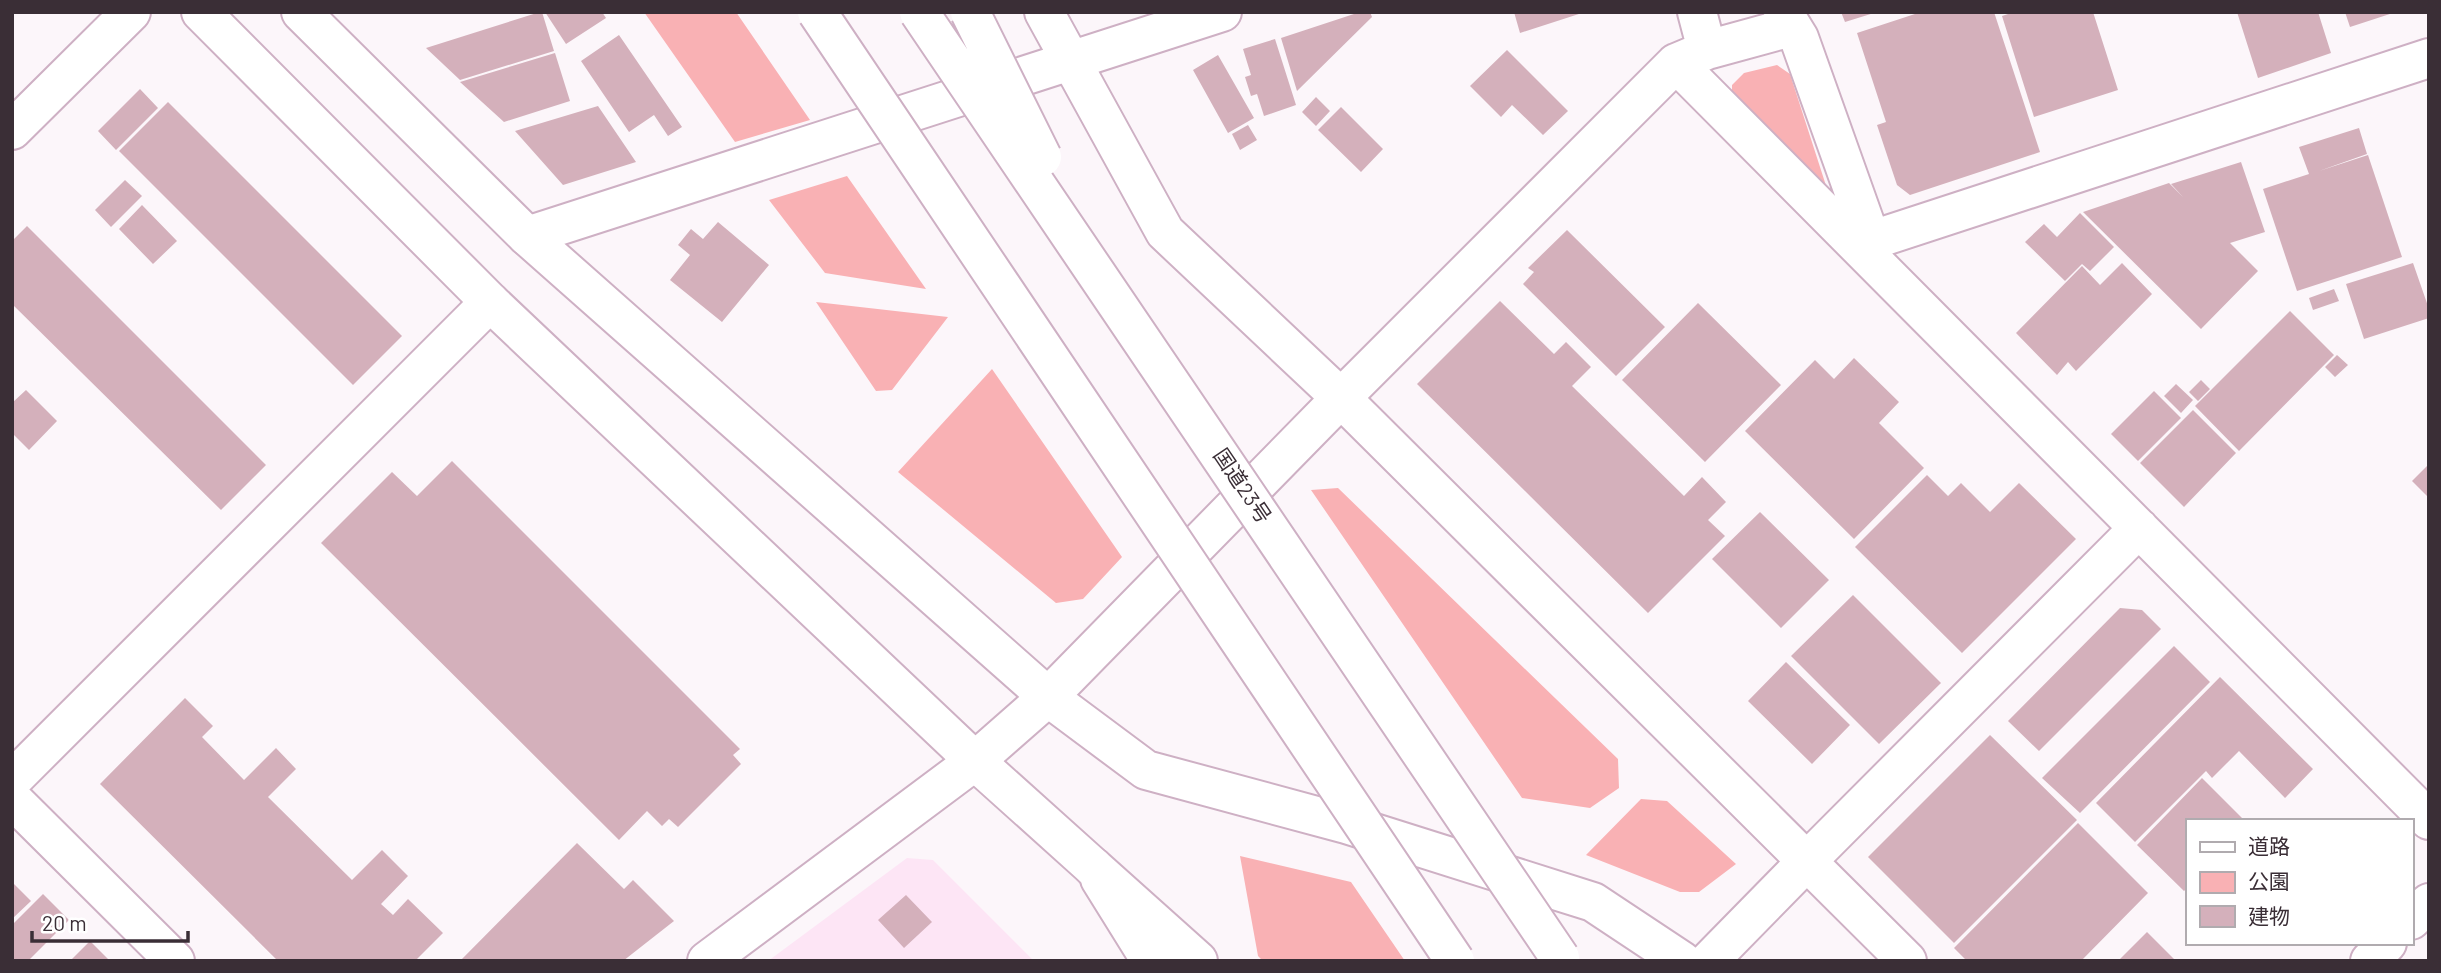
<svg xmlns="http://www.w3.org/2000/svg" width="2441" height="973" viewBox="0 0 2441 973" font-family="Barlow,'Noto Sans JP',sans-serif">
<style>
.built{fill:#fde5f5}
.green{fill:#f9b1b4}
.building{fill:#d4b0bb}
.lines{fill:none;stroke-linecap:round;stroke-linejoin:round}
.street-casing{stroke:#ceb0c4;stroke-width:42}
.secondary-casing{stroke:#ceb0c4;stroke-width:42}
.highway-casing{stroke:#ceb0c4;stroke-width:42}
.street{stroke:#fff;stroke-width:38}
.secondary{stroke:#fff;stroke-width:38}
.highway{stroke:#fff;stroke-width:38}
.highway-bridge-casing{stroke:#ceb0c4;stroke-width:42;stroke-linecap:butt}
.highway-bridge{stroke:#fff;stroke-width:38}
.labels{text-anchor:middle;stroke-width:7;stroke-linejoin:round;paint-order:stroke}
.street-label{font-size:21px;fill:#3a2e36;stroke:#fff}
</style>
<rect width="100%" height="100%" fill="#fcf6fa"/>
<path class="built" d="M907,858L933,860L1034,961H768Z"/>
<path class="green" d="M644,12H736L810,120L735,142Z
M1777,65L1790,74L1830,198L1732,98V85L1744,73Z
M847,176L926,289L825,273L769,200Z
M816,302L948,317L892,390L876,391Z
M992,369L1122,557L1083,599L1056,603L898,472Z
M1338,488L1618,759L1619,788L1590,808L1522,798L1311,490Z
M1641,799L1667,801L1736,864L1699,892H1680L1586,855Z
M1240,856L1351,882L1405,961H1263L1258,956Z"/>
<path class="building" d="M540,12H542L554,51L460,80L426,48Z
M545,12H602L606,18L566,44Z
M1360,12H1370L1372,17L1297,91L1281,38Z
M1514,12H1582V13L1520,33Z
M1841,12H1874V13L1845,22Z
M1921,12H1994L2040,152L1910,195L1897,185L1877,125L1886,122L1857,33Z
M2014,12H2093L2118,90L2034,117L2002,16Z
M2237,12H2318L2331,53L2258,78Z
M2345,12H2393V13L2350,27Z
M619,35L682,127L668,136L654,115L629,132L581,61Z
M1275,39L1296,105L1264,116L1257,94L1251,96L1245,77L1251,75L1243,49Z
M1507,50L1568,111L1543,135L1512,105L1501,117L1470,86Z
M555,53L570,101L504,122L460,82Z
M1218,55L1254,118L1228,133L1193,70Z
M140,89L158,108L116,150L98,131Z
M1316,97L1330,111L1316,126L1302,112Z
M168,102L402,336L353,385L119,151Z
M598,106L636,162L563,185L515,131Z
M1341,107L1383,149L1361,172L1318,130Z
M1248,125L1257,140L1240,150L1232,134Z
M2359,128L2367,154L2319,171L2368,155L2402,257L2297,291L2263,189L2309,174L2299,147Z
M2241,162L2265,232L2230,243L2258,271L2201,329L2083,212L2169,183L2183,197L2171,184Z
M125,180L142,196L111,227L95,210Z
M142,205L177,241L153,264L119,229Z
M2080,213L2114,247L2090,271L2082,264L2065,281L2025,242L2044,224L2057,237Z
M718,222L769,265L722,322L670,280L690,255L678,245L691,229L703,239Z
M27,226L266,465L221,510L12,304V241Z
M1567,230L1665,327L1616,376L1523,284L1534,272L1528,268Z
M2122,263L2152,294L2076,371L2068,362L2057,375L2016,333L2082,266L2100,285Z
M2413,263L2429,309V318L2364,339L2346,284Z
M2334,289L2339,301L2313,310L2309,298Z
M1500,301L1554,354L1566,342L1591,367L1572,386L1684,496L1702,477L1726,502L1708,520L1725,536L1648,613L1417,384Z
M1698,303L1781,385L1705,462L1622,380Z
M2290,311L2334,355L2239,451L2195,406Z
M2337,355L2348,365L2335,377L2325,367Z
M1854,358L1899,402L1879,423L1924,468L1854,539L1745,431L1815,360L1834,379Z
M2201,380L2210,389L2198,401L2189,392Z
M2176,384L2193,400L2181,413L2164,396Z
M26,390L57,421L29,450L12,433V403Z
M2154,391L2181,418L2138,461L2111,434Z
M2193,410L2236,453L2184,507L2140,463Z
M452,461L740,749L733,755L741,764L678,827L669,819L662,826L647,811L619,840L321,543L392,472L417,496Z
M2429,464V498L2412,481Z
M1927,475L1948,496L1961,483L1990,512L2019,483L2076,539L1962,653L1855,547Z
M1760,512L1829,580L1781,628L1712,559Z
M1853,595L1941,683L1879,744L1791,656Z
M2120,608L2142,610L2161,629L2039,751L2008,721Z
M2174,646L2210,682L2080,813L2042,778Z
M1786,662L1850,725L1812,764L1748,701Z
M2220,677L2313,769L2285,798L2239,751L2212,778L2206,771L2135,842L2096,803Z
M185,698L213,726L202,737L244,780L276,748L296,769L268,797L352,880L382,850L408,876L381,904L393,915L408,899L443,933L415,961H278L100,784Z
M1990,735L2077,820L1954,943L1868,857Z
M2202,778L2245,821H2187V888L2184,891L2137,845Z
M2078,823L2148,893L2081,961H1967L1954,948Z
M577,843L624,889L633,880L674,921L623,961H460Z
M12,882L31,901L12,919Z
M43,894L69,920L28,961H12V925Z
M906,895L932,922L904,948L878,920Z
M2147,932L2176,961H2118Z
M90,941L110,961H70Z"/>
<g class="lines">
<defs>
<path id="street" d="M1044,12L1165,232L1341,398L1907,961
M1783,12L1799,38L1871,240
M1707,50L1791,27
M1676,63L2429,820
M527,236L1222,12
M1857,245L2429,58
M12,780L490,302
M12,799L175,961
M1807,861L2139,528
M1100,879L1151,961
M2411,920L2429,903
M707,961L975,761L1048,697L1341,398L1676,63L1707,50L1697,12
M2370,961L2387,943"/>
<path id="secondary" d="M201,12L490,302L975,761L1093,867
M301,12L527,236L1048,697L1146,770L1346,824L1593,902L1682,961
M12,130L131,12
M1709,961L1807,861"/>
<path id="highway" d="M1093,867L1198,961"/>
</defs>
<use href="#street" class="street-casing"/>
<use href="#secondary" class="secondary-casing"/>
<use href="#highway" class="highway-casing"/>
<use href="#street" class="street"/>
<use href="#secondary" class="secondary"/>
<use href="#highway" class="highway"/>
<defs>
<path id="highway-bridge" d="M817,12L1455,961
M919,12L1560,958
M970,12L1042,157"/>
</defs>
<use href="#highway-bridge" class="highway-bridge-casing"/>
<use href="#highway-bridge" class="highway-bridge"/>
</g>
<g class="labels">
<g class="street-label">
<text transform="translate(1242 486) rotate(56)" y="7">国道23号</text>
</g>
</g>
<rect width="2441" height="973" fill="none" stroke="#3a2e36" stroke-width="28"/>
<rect x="2186" y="819" width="228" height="126" fill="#ffffff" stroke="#b0abaf" stroke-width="2"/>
<rect x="2200" y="842" width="35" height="10" fill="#ffffff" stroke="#b0abaf" stroke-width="2"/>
<text x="2248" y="854" font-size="21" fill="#3a2e36">道路</text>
<rect x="2200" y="872" width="35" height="21" fill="#f9b1b4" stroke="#b0abaf" stroke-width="2"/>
<text x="2248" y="889" font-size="21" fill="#3a2e36">公園</text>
<rect x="2200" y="906" width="35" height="21" fill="#d4b0bb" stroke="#b0abaf" stroke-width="2"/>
<text x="2248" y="924" font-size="21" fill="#3a2e36">建物</text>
<path d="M32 931v10h156v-10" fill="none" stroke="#3a2e36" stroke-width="3.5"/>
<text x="42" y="931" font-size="21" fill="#3a2e36" stroke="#ffffff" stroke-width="5" paint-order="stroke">20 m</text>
</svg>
